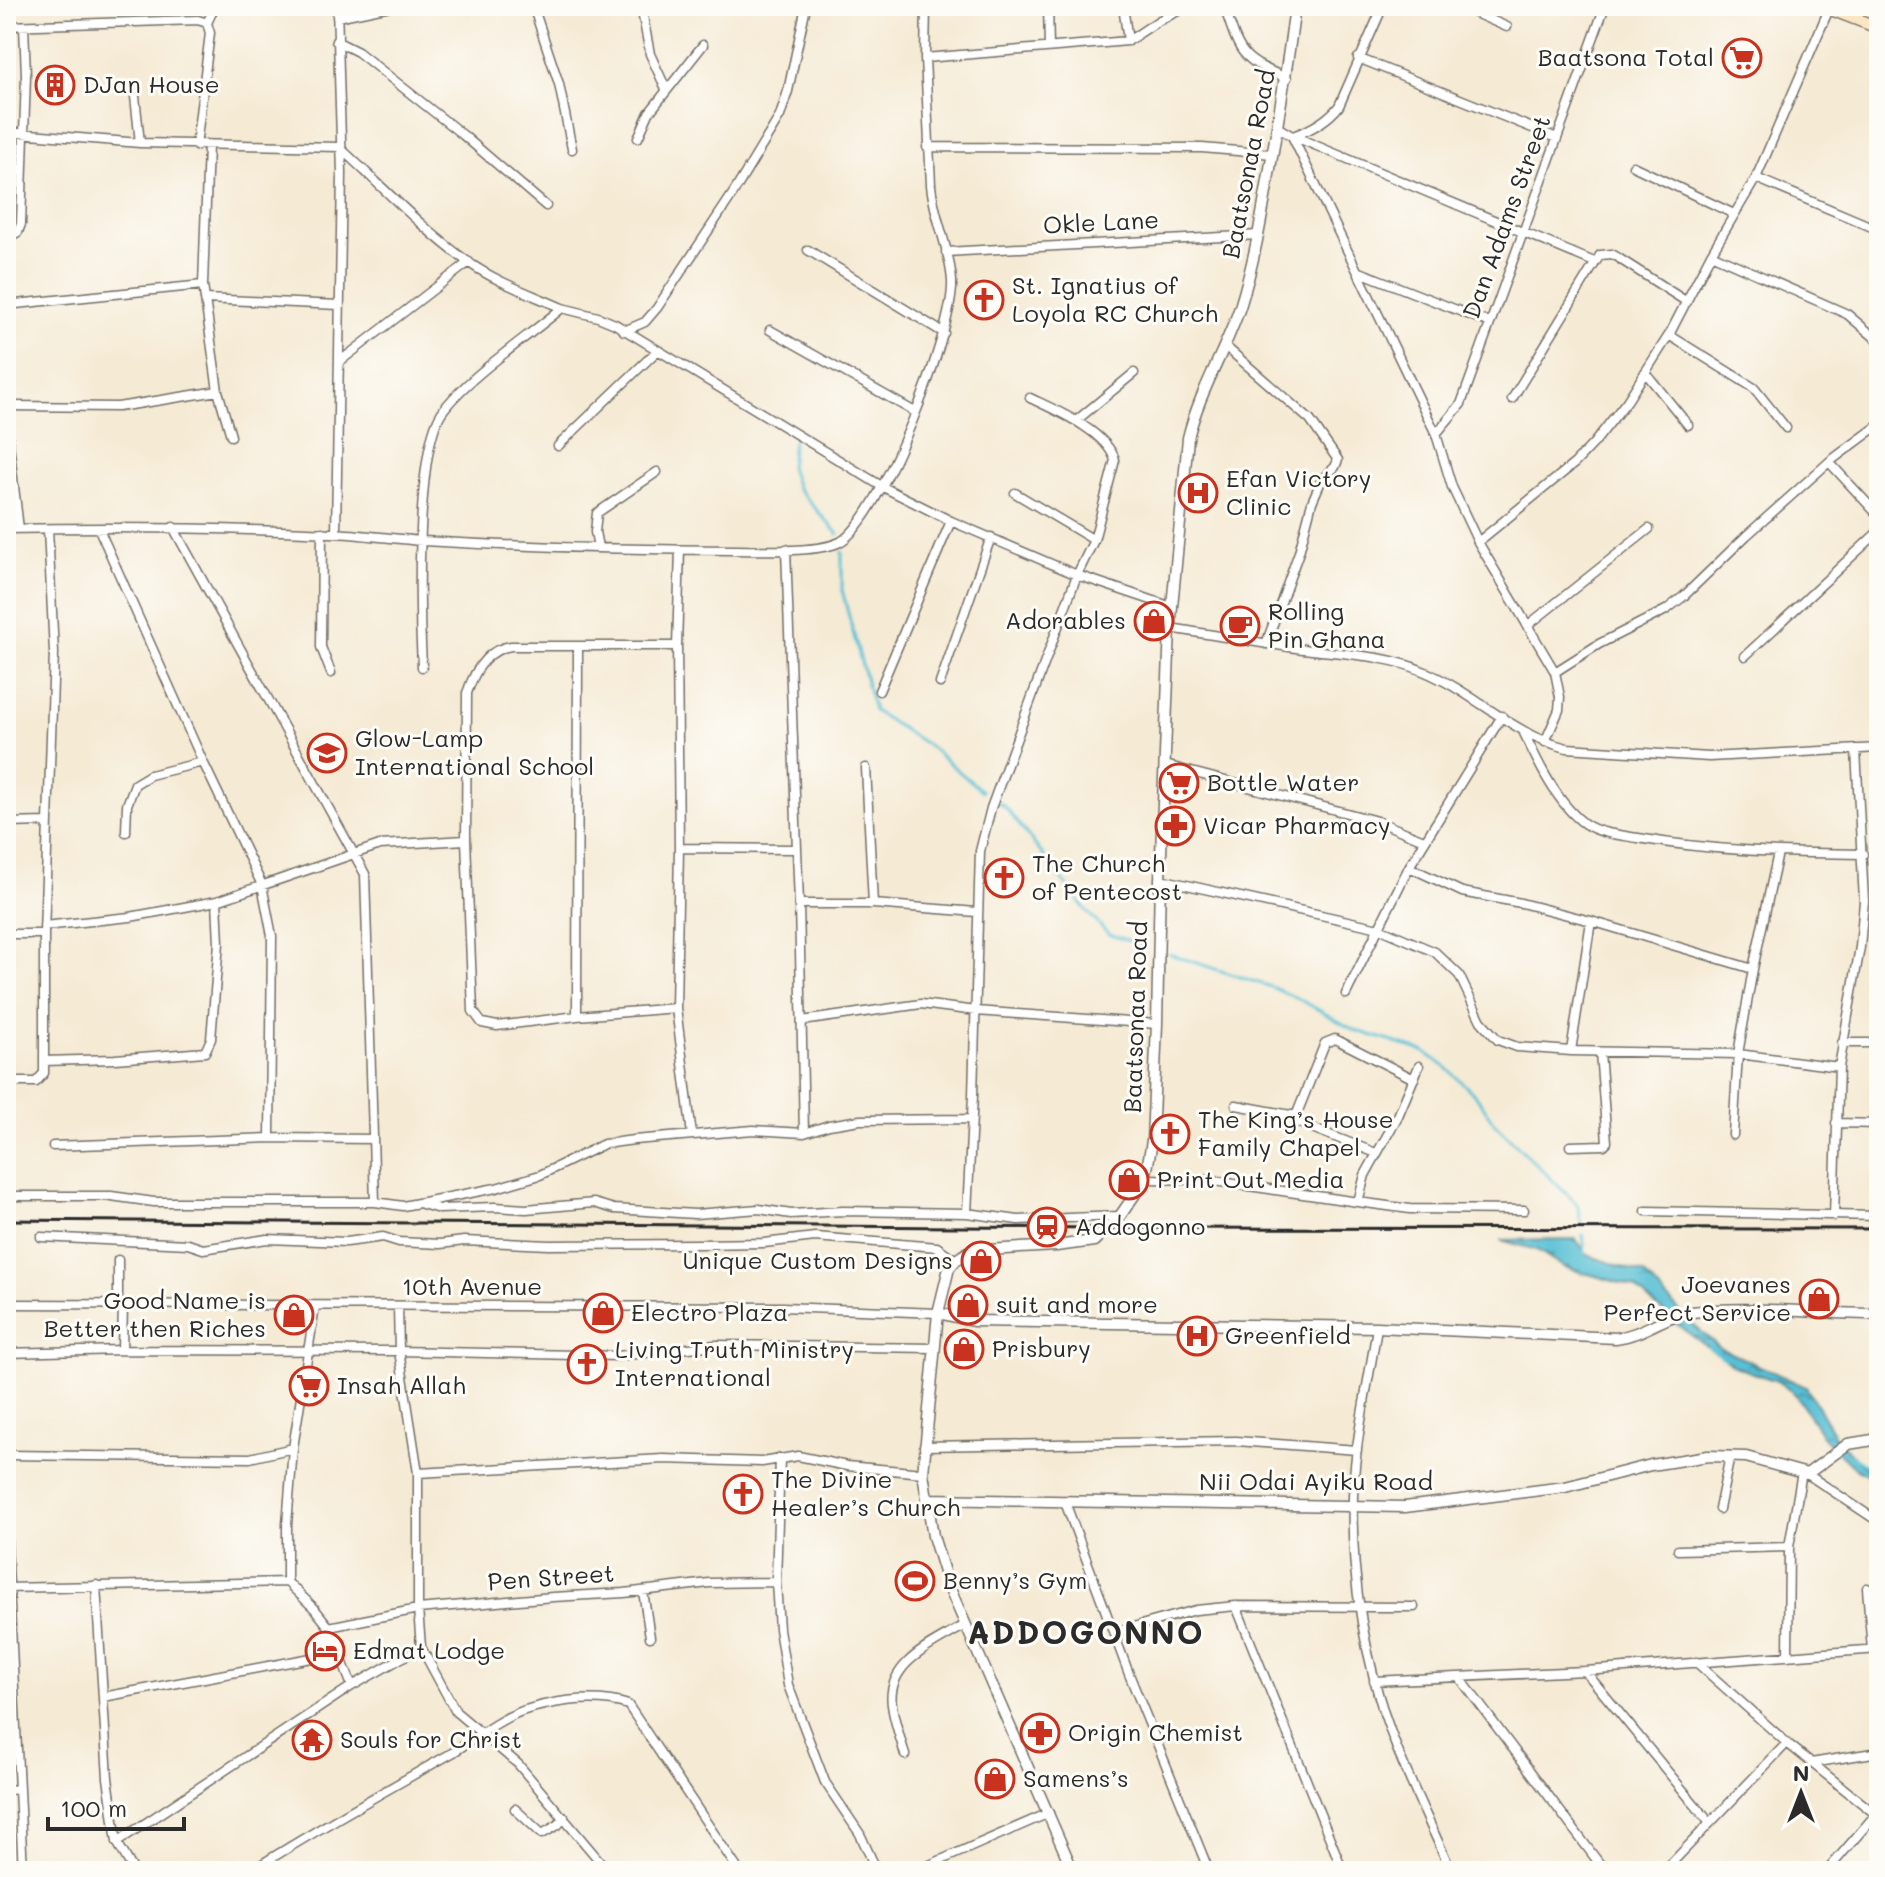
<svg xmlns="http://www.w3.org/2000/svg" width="1885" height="1877" viewBox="0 0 1885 1877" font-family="Mali,sans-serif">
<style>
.water{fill:url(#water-ripples);stroke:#427680;stroke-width:2}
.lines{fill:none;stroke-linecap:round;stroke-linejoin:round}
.stream{stroke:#58c0d5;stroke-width:3}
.minor-casing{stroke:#726e66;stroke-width:11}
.tertiary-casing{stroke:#726e66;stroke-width:13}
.secondary-casing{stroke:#726e66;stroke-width:14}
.minor{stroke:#fff;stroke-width:8}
.tertiary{stroke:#fff;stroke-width:10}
.secondary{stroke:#fbe6c4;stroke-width:11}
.rail{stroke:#2b2b2b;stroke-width:3}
.labels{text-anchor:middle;stroke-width:6;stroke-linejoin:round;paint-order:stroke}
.poi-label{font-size:24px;fill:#2b2b2b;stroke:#fdfcf7;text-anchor:start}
.street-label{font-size:24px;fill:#2b2b2b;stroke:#fdfcf7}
.district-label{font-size:32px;font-weight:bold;letter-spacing:2px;fill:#2b2b2b;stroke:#fdfcf7}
</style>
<defs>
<pattern id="water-ripples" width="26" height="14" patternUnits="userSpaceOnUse" patternTransform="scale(2)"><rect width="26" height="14" fill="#58c0d5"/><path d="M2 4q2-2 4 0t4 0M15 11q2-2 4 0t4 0" fill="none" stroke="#499cad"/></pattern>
</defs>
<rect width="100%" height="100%" fill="#fdfcf7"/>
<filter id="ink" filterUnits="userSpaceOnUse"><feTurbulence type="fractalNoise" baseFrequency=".0125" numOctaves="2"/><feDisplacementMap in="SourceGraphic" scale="16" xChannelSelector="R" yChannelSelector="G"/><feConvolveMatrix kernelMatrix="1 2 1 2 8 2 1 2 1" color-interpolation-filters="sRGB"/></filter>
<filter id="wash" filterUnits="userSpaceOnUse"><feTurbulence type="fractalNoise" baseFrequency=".006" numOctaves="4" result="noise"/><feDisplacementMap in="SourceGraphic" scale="32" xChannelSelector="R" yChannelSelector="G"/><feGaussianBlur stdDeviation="1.8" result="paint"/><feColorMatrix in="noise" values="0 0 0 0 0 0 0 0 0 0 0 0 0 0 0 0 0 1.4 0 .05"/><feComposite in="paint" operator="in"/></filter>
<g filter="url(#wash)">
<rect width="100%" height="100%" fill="#f5ead4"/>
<path class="water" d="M1576,1239L1587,1255L1644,1274L1691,1323L1720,1348L1806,1387L1838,1441L1861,1464L1879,1476V1481L1853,1467L1825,1440L1795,1394L1777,1381L1734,1366L1680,1327L1634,1287L1564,1267L1537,1250L1501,1240Z"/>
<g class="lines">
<path class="stream" d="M793,441L790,467L797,488L838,534
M842,552V590L874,711L929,746L982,791
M997,801L1006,808L1089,914L1108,934L1145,946
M1169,954L1271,987L1301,1000L1354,1030L1423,1051L1447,1068L1477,1097L1495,1124L1577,1204L1582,1224
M1583,1235L1585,1255
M1709,1347L1725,1359
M1850,1455L1879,1473"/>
</g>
</g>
<g filter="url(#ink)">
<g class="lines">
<defs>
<path id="minor" d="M533,6L559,84L572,149
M641,6L650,54L666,89
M1048,6L1049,47
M1123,6L1128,41
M1224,6C1240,53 1239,59 1287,78
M1459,6L1507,27
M337,17L390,6
M207,23L215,6
M6,26L198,20L207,23L210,33L196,146
M336,41L358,52L463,135L546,206
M925,58L1128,41L1158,21L1188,6
M1358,58L1557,138
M134,87L140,143
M1277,127L1292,136L1436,434L1452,487L1478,542L1555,672L1560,697L1559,710L1545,742
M6,132L140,143L339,147C382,186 421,228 468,262C496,282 531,294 562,308
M1293,136L1594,262
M1293,136C1310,130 1328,120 1339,106L1383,6
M638,138L649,113L703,45
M208,146L203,285L218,391L231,436
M927,147L1202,148L1273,154
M1633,166L1734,214
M1756,178L1879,230
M6,239L18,232L21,224L26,75L24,26
M808,250L944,333
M946,252L1259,235
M1711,254L1847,314L1879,341
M1360,272L1490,323
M205,299L339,305
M6,305L203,285
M770,330L915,412
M624,331L645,322L657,308L734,192L780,116L788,91L806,6
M1669,335L1754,388L1786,428
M1226,347L1310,420L1338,460L1335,467L1322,479L1312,502L1299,552L1266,644
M339,362L469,262
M1645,372L1688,425
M1512,399L1600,255L1612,254L1687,302
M6,406L118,407L218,391
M6,418L19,529
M1077,420L1134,373
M1436,434L1461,404L1605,6
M558,446L657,351
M1829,462L1879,516
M1015,493L1094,540
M173,527L365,874L375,1202
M6,529C115,527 223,528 331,533C362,534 392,539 423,541C527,547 632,550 736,550C761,550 818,553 840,542C881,520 955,328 952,281C950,249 934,218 931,185L925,58L926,6
M99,529L203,762L262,885L272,936L270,1138
M322,532L321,647L331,673
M336,533L342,173L337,6
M1478,542L1575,463L1594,443L1627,401L1669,335L1711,254L1756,178L1829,9
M598,547L595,532L597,513L657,472
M786,549L799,904L804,1133
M680,550L677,646L679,848L676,1008L692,1135
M1527,626L1649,529
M1170,628C1214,635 1259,643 1303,649C1343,654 1386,655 1423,671C1474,692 1513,735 1567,748L1709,757L1879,748
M1745,656L1879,531
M422,667C419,614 415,452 442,412C466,378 529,336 562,308L598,317L615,324L883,487L951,521L1077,575L1172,607
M1555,672L1599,644L1666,610L1684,596L1746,536L1829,462L1879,425
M940,683L991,537
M879,691L951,521
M1524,733C1538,763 1558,805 1585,824C1600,834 1620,835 1638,838C1712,851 1787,853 1863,854
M1165,765L1377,821L1424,840
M866,768L873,904
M6,823L47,822
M126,832L127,805L135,784L150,775L203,762
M679,848L797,849
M1409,867L1462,892L1521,903L1591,921L1753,969
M1160,879L1379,928L1435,952L1459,975L1481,1021L1498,1040L1517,1047L1571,1051L1738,1054L1839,1067
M799,904H873L977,912
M44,926L130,917L217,901L380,845L466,840
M6,934H44
M1346,994L1409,867L1502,716
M676,1008L577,1016L497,1026L482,1023L473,1011L466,840L467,693C474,672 487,649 511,646H677
M577,1016L578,647
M802,1021L921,1004L976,1011L1157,1024
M1842,1043H1879
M1571,1051L1591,921
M44,1061L115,1059L205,1052L211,1039L219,943L217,901
M6,1082H36L44,1073V934L54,653L48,529
M1236,1105L1296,1116
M1836,1123L1879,1124
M1733,1135L1738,1054L1753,969L1778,853
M53,1146L270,1138L373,1139
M1570,1146L1604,1145L1607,1142L1600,1052
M1376,1153L1299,1123L1296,1116L1325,1043L1335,1039L1414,1079
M1144,1179L1207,1180L1358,1202L1365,1175L1398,1116L1419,1066
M6,1196H111L154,1202H375L403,1206L496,1188L540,1175L604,1144L634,1140L753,1130L804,1133L829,1125L860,1120L972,1119
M1358,1202L1410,1209L1524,1210
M422,1204L439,1209L495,1207L526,1209L594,1203L614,1209L695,1214L759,1209L791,1214L843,1211L967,1213L1018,1220L1120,1216
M1646,1211L1879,1216
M967,1213L973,1096L980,851L991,808L1077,575L1094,540L1115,460C1106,431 1055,410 1030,398
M1834,1216L1839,1067L1860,947L1864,901L1856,750
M41,1237L188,1244L203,1249L267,1239L347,1242L383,1237L399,1242L440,1244L464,1241L549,1245L699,1244L764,1243L815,1237L937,1247L956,1260
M6,1304L782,1307L938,1313
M118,1304V1260
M398,1306L399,1351L418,1473V1609L421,1647L456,1712L518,1764L608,1871
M1377,1327C1371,1368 1362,1408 1357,1448C1347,1523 1355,1605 1374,1678C1390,1745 1424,1808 1451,1871
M122,1350L123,1304
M6,1353L122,1350L399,1351L618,1356L715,1345L935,1348
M924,1446L1236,1441L1357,1450
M6,1455L250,1458L293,1448L315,1307
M780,1458L776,1582L779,1629L788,1685L825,1782L860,1834L877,1871
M418,1473L663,1459L762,1462L798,1456L847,1466L923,1473
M1807,1474L1879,1522
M1065,1502L1129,1674L1209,1871
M1719,1509L1730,1456
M6,1524L23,1871
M1678,1550L1789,1547
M287,1582V1525L293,1448
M96,1585L108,1778L117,1842L134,1871
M6,1588L287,1582L314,1608L329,1627L352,1686
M1867,1588L1872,1650
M643,1591L650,1637
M1236,1606L1343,1871
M329,1627L418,1609L553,1597L624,1593L709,1583L776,1582
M1115,1632L1196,1610L1236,1606L1414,1607
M1788,1656L1789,1547L1802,1472
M1696,1662L1787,1743L1879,1817
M1585,1671L1709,1822
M1460,1678L1605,1871
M1374,1681L1585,1671L1879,1649
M103,1697L338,1653
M905,1755C901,1739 894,1722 892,1705C886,1662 934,1644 965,1625
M1811,1763L1879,1752
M6,1790L19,1789
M515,1809L542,1834L558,1825L564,1817
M117,1842L352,1686L421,1647
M251,1871C317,1829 385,1791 452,1753C478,1737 501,1716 532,1708C561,1700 599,1695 628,1705L739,1871
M916,1871L1049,1813
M1664,1871L1787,1743
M1827,1871L1876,1814"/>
<path id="tertiary" d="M938,1313L973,1321L1377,1327L1616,1338C1644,1335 1665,1314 1692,1312C1754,1305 1817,1314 1879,1314
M927,1499L1405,1507L1565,1487L1651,1465L1708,1456L1746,1457L1807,1474L1848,1444L1879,1439
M1073,1871L947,1582L933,1536L923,1473L938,1313L949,1268L956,1260L970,1251L1056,1246L1094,1241L1120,1216L1140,1187L1147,1169L1152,1141L1157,1024L1160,879L1170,628L1188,438C1199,392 1225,352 1240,307C1256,256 1264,204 1273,151C1281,103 1289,55 1295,6"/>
<path id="secondary" d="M1822,6L1879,28"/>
</defs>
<use href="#minor" class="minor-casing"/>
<use href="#tertiary" class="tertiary-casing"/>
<use href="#secondary" class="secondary-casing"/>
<use href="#minor" class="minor"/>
<use href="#tertiary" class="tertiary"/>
<use href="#secondary" class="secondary"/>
<path class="rail" d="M6,1220L1108,1228L1879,1229"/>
</g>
</g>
<defs>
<symbol id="supermarket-ring" viewBox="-11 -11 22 22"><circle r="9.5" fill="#fdfcf7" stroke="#c8321e" stroke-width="1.5"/><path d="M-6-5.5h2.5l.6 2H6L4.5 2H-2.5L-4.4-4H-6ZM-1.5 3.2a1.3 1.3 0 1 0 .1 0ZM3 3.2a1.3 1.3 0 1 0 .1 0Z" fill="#c8321e"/></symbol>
<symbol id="building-ring" viewBox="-11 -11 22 22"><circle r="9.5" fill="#fdfcf7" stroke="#c8321e" stroke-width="1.5"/><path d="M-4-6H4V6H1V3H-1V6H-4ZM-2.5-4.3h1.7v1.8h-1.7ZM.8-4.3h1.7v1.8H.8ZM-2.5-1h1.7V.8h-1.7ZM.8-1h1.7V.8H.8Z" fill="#c8321e"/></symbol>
<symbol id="church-ring" viewBox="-11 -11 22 22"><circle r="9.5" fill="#fdfcf7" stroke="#c8321e" stroke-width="1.5"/><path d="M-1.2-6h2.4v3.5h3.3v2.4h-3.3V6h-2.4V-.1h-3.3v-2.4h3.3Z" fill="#c8321e"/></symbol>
<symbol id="hospital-ring" viewBox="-11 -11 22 22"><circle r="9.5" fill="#fdfcf7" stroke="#c8321e" stroke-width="1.5"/><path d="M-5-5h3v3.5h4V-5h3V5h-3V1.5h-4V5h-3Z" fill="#c8321e"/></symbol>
<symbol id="shop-ring" viewBox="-11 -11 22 22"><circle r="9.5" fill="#fdfcf7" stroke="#c8321e" stroke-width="1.5"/><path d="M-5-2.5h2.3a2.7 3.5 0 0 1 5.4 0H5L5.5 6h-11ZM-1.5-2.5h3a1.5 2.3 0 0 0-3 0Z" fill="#c8321e"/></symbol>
<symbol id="cafe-ring" viewBox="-11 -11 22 22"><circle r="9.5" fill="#fdfcf7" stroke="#c8321e" stroke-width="1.5"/><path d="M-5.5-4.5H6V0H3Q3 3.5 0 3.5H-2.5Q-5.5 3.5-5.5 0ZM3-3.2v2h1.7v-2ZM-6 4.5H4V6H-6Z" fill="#c8321e"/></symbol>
<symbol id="school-ring" viewBox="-11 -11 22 22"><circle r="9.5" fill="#fdfcf7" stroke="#c8321e" stroke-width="1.5"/><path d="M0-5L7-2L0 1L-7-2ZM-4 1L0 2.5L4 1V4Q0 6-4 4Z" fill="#c8321e"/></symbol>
<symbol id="pharmacy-ring" viewBox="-11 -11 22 22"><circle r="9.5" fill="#fdfcf7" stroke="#c8321e" stroke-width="1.5"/><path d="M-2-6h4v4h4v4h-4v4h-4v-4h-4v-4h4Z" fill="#c8321e"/></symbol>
<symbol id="station-ring" viewBox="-11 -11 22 22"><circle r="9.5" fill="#fdfcf7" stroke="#c8321e" stroke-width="1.5"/><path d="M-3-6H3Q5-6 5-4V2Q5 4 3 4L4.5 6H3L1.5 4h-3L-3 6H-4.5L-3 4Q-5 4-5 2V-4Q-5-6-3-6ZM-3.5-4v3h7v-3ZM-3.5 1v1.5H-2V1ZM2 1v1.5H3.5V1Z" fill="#c8321e"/></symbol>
<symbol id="stadium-ring" viewBox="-11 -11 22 22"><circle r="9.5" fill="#fdfcf7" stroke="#c8321e" stroke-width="1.5"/><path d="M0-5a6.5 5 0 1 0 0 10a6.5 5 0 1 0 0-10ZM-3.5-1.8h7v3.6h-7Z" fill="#c8321e"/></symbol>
<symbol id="hotel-ring" viewBox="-11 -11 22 22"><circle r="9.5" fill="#fdfcf7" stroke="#c8321e" stroke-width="1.5"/><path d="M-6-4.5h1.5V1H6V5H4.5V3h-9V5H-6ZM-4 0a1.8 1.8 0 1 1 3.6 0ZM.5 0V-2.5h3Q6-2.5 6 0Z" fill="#c8321e"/></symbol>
<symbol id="temple-ring" viewBox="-11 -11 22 22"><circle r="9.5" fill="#fdfcf7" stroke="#c8321e" stroke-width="1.5"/><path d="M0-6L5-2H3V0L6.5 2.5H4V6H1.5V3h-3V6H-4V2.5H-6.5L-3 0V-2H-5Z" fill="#c8321e"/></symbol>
</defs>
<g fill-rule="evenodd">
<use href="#supermarket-ring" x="1720" y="36" width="44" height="44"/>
<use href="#building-ring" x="33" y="63" width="44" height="44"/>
<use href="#church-ring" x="962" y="278" width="44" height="44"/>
<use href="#hospital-ring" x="1176" y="471" width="44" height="44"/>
<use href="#shop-ring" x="1132" y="599" width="44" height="44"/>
<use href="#cafe-ring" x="1218" y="604" width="44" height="44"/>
<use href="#school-ring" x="305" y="731" width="44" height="44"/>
<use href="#supermarket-ring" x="1157" y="761" width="44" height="44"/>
<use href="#pharmacy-ring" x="1153" y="804" width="44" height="44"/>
<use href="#church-ring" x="982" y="856" width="44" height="44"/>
<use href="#church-ring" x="1148" y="1112" width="44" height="44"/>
<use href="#shop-ring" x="1107" y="1158" width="44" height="44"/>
<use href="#station-ring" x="1025" y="1205" width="44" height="44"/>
<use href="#shop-ring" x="959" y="1239" width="44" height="44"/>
<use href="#shop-ring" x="1797" y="1277" width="44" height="44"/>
<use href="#shop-ring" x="946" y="1283" width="44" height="44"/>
<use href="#shop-ring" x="581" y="1291" width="44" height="44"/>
<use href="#shop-ring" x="272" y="1293" width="44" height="44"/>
<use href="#hospital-ring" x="1175" y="1314" width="44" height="44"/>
<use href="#shop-ring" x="942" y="1327" width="44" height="44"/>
<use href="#church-ring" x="565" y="1342" width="44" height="44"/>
<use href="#supermarket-ring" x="287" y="1364" width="44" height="44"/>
<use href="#church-ring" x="721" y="1472" width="44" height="44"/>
<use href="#stadium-ring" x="893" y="1559" width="44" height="44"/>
<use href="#hotel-ring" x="303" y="1629" width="44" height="44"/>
<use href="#pharmacy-ring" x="1018" y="1711" width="44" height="44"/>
<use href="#temple-ring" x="290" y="1718" width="44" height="44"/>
<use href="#shop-ring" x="973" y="1757" width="44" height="44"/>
</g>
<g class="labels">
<g class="poi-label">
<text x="1714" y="66" text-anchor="end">Baatsona Total</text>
<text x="83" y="93">DJan House</text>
<text x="1012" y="294">St. Ignatius of<tspan x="1012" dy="28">Loyola RC Church</tspan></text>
<text x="1226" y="487">Efan Victory<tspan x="1226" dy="28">Clinic</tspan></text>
<text x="1268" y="620">Rolling<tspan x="1268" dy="28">Pin Ghana</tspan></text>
<text x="1126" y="629" text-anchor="end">Adorables</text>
<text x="355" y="747">Glow-Lamp<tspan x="355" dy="28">International School</tspan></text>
<text x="1207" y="791">Bottle Water</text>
<text x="1203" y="834">Vicar Pharmacy</text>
<text x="1032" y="872">The Church<tspan x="1032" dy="28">of Pentecost</tspan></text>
<text x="1198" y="1128">The King’s House<tspan x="1198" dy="28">Family Chapel</tspan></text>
<text x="1157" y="1188">Print Out Media</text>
<text x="1075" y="1235">Addogonno</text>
<text x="953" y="1269" text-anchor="end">Unique Custom Designs</text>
<text x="1791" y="1293" text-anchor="end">Joevanes<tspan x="1791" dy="28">Perfect Service</tspan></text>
<text x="266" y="1309" text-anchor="end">Good Name is<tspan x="266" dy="28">Better then Riches</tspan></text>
<text x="996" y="1313">suit and more</text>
<text x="631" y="1321">Electro Plaza</text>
<text x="1225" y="1344">Greenfield</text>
<text x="992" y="1357">Prisbury</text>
<text x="615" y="1358">Living Truth Ministry<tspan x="615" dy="28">International</tspan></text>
<text x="337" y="1394">Insah Allah</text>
<text x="771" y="1488">The Divine<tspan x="771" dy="28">Healer’s Church</tspan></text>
<text x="943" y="1589">Benny’s Gym</text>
<text x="353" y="1659">Edmat Lodge</text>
<text x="1068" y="1741">Origin Chemist</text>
<text x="340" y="1748">Souls for Christ</text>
<text x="1023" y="1787">Samens’s</text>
</g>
<g class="street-label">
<text transform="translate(1249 164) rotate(-79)" y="8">Baatsonaa Road</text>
<text transform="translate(1507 217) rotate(-70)" y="8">Dan Adams Street</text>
<text transform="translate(1101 223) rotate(-3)" y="8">Okle Lane</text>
<text transform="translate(1136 1017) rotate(-88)" y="8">Baatsonaa Road</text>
<text x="472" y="1295">10th Avenue</text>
<text x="1316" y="1490">Nii Odai Ayiku Road</text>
<text transform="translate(551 1578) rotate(-4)" y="8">Pen Street</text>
</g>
<g class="district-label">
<text x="1086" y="1644">ADDOGONNO</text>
</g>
</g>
<rect width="1885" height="1877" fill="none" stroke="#fdfcf7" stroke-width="32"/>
<g transform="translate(1801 1793)" stroke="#fdfcf7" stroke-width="6" paint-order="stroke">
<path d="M0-6L14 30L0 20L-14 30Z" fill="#2b2b2b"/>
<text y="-12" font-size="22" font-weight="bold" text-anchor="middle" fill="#2b2b2b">N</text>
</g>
<path d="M48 1817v12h136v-12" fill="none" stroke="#2b2b2b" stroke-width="4"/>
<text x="60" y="1817" font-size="24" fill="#2b2b2b" stroke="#fdfcf7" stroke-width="6" paint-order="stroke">100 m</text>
</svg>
